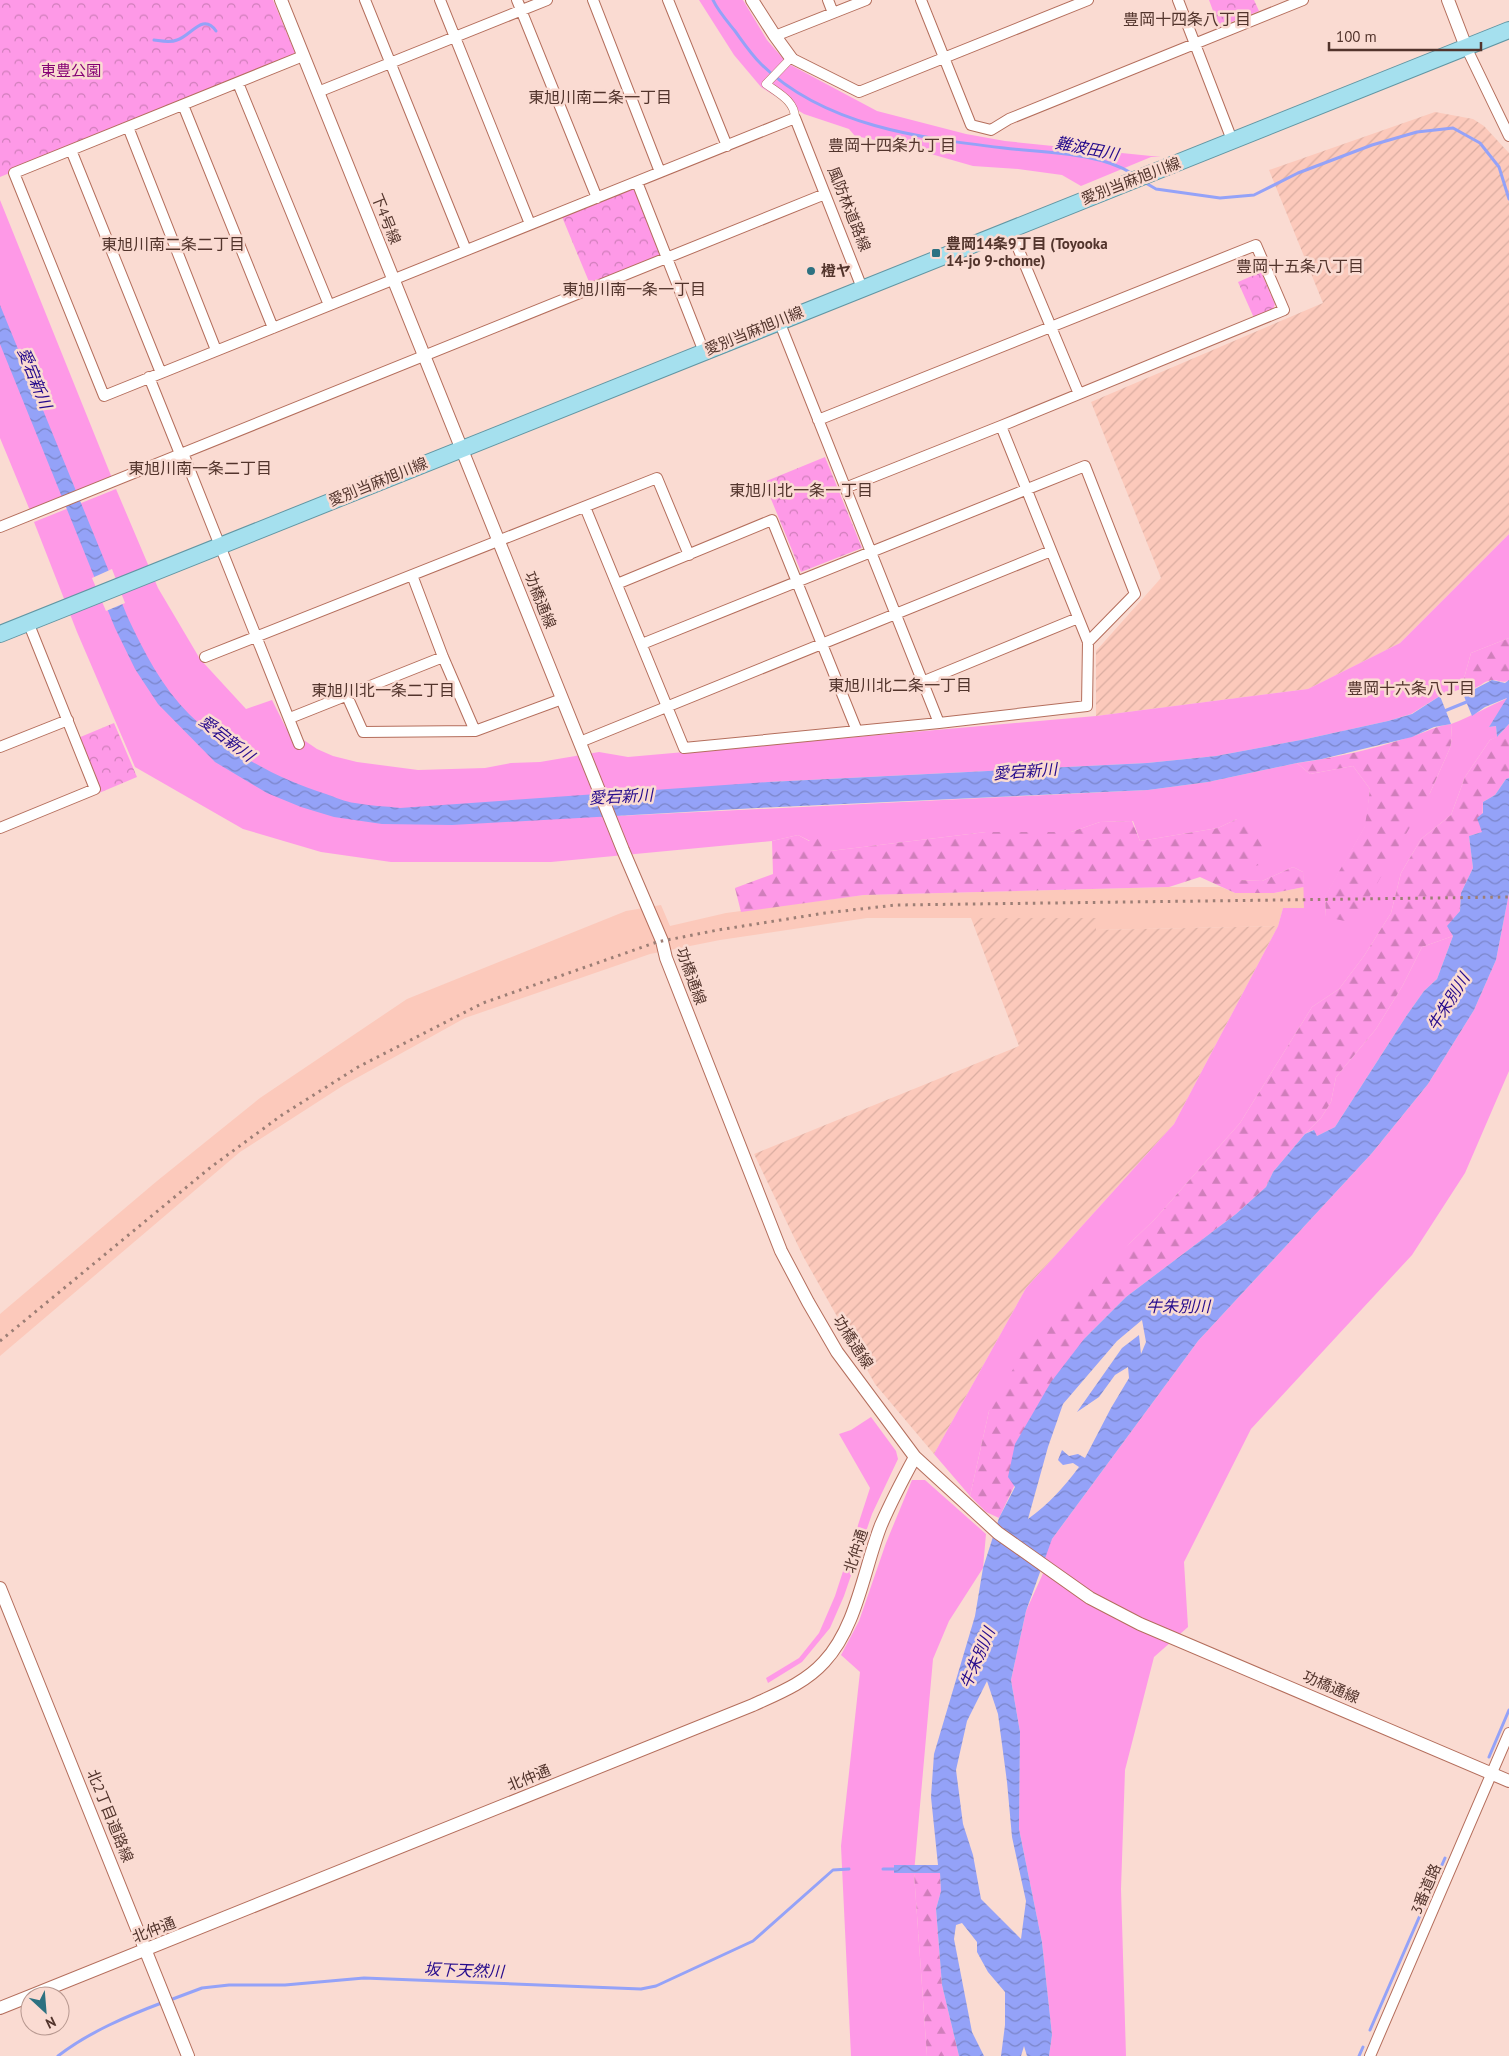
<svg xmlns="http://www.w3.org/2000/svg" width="1509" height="2056" viewBox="0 0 1509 2056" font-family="'PT Sans','Noto Sans JP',sans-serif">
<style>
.built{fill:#fcc9bb}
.industrial{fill:url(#industrial-furrows)}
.grass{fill:#fe99e7}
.forest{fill:url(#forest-firs)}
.park{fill:url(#park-crowns)}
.water{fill:url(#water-waves);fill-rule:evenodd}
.pier{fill:#fadbd2}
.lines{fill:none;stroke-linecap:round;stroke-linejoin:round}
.stream{stroke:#94a2f8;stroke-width:3}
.pedestrian-casing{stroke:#b46e5c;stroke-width:9}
.minor-casing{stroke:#b46e5c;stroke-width:12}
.tertiary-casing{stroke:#b46e5c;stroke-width:14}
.primary-casing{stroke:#6196a3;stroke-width:18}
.pedestrian{stroke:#fff;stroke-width:8}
.minor{stroke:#fff;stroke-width:10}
.tertiary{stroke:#fff;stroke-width:12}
.primary{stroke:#a5e0ee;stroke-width:16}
.rail{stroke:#9c7e75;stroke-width:3;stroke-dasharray:2.5 5;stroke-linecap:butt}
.poi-dot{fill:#2d7181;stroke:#fadbd2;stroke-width:2}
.labels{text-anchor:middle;stroke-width:5;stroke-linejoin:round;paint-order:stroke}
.park-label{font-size:15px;fill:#850173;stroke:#fadbd2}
.street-label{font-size:15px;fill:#52342c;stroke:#fadbd2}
.poi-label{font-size:15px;font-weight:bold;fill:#52342c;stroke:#fadbd2;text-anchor:start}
.neighbourhood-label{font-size:16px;fill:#52342c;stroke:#fadbd2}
.water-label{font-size:16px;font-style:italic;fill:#240a8c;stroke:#fadbd2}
</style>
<defs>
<pattern id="industrial-furrows" width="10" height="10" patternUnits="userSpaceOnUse" patternTransform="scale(1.25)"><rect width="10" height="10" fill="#fcc9bb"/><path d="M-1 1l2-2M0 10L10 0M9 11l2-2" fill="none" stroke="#daada1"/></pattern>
<pattern id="forest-firs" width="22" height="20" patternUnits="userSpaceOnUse" patternTransform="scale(1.25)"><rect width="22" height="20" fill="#fe99e7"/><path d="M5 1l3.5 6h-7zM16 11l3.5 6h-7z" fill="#d07ebb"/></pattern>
<pattern id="park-crowns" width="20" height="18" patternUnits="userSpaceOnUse" patternTransform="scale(1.25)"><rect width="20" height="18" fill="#fe99e7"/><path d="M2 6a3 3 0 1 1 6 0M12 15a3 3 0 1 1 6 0" fill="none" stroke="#d07ebb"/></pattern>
<pattern id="water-waves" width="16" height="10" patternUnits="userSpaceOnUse" patternTransform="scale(1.25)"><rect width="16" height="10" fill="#94a2f8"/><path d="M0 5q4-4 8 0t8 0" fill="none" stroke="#7b85c9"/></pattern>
</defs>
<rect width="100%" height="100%" fill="#fadbd2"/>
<path class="built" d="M1169,887H1221L1235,893H1274L1304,887V908H1283L1278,926L1095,930V918H867L720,940L650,954L465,1018L344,1085L240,1152L0,1356V1314L157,1181L260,1098L407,999L626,911L661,905L670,926L726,913L864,895Z"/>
<path class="industrial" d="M1435,112L1473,119L1484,126L1509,153V534L1400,643L1308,689L1096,716V651L1161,578L1091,402L1323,303L1269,170Z
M971,918H1096V930L1278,926L1174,1124L1026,1288L934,1454L875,1384L803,1256L754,1154L1019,1046Z"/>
<path class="grass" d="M699,0H743L767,40L787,63L877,111L966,134L1005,141L1161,157H1151L1081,186L1062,175L1018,169L973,166L896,144L855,136L849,129L804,114L761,87L734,55Z
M0,200L112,478L31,513L0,438Z
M116,489L158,588L200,659L246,709L272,700L286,728L317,749L333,756L357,762L418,770L485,768L511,763L540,762L599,752L628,757L1096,716L1308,689L1400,643L1509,534V638L1471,653L1461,689L1440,696L1411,714L1388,721L1306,739L1216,756L1147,763L768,782L617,816L1148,790L1208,782L1297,763L1310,774L1353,766L1370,789L1366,825L1325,897L1326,917L1430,793L1450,748L1452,738L1451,724C1471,717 1488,706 1508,698L1489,727L1496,726L1497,737L1490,740L1465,777L1451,815L1421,839L1401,873L1391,913L1364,956L1339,989L1312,1007L1240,1123L1155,1219L1130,1243L989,1411L970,1496L934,1454L1026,1288L1174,1124L1278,926L1283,908H1304L1303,872L1293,867L1262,881L1239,880L1237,819L1218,828L1140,841L1133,821L1100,822L1071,832H986L830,851L798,835L772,841L551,862H391L321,852L243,829L135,767L77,632L34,522Z
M1509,893V1071L1465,1173L1412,1255L1251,1429L1184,1562L1188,1627L1154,1657L1125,1770L1121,1889L1126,2056H1049L1052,2035L1042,1942L1019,1829L1020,1732L1011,1680L1026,1611L1045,1569L1033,1559L1052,1539L1198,1341L1372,1153L1428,1084L1474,1010L1496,960Z
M1453,936L1437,979L1424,991L1407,1015L1335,1127L1317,1136L1313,1130L1305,1134L1321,1118L1331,1102L1336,1077L1376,1029L1403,985L1422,947Z
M871,1417L896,1451L898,1459L872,1514L844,1596L830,1628L802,1662L768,1683L766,1678L799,1658L819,1633L835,1596L870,1488L839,1434L851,1430Z
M912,1480H925L986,1534L983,1568L949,1621L933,1659L914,1873L927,2056H851L841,1846L860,1672L841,1655L859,1621L886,1543Z"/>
<path class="forest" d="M1509,638V680C1503,684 1499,680 1493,680C1480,681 1481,691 1461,689L1471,653Z
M1451,724L1452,738L1450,748L1430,793L1354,923L1326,917L1325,896L1365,826L1370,789L1353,766L1310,774L1297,763C1334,758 1374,749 1410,737C1425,733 1435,726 1451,724Z
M1509,724V778L1506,779L1495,795L1483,802L1482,832L1469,836L1473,868L1461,893L1460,911L1448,926L1453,936L1422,947L1403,985L1376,1029L1336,1077L1331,1102L1321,1118L1305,1134L1273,1172L1266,1187L1236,1214L1126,1297L1084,1339L999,1518L986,1512L970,1496L989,1411L1031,1338L1155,1219L1240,1123L1312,1007L1339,989L1364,956L1391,913L1401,873L1421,839L1451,815L1465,777L1490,740L1498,736Z
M1237,819L1263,840V864L1239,870V880L1262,881L1293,867L1303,872L1304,887L1274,893H1235L1200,877L1169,887L864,895L741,912L735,888L773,874L772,841L798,835L809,841L825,837L830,851L986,832H1071L1100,822L1132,821L1140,841L1218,828Z
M940,1872L941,1891L936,1909L942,1985L959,2056H927L914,1873Z"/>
<path class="park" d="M0,0H273L296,55L0,177Z
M1209,0H1254L1259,11L1219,27Z
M637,182L667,258L592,289L560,212Z
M1261,272L1275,304L1272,312L1254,318L1238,282Z
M825,457L862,548L801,572L764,482Z
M114,723L137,777L99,793L78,738Z"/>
<path class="water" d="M0,305L128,618C144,652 162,687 189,714C226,751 277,779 326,794C335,797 345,802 355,803C370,806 385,806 400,808L768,782L1147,763L1216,756L1306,739L1388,721L1412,714L1440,696L1451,724L1434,727L1412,737L1322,759L1297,763L1208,782L1148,790L757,808L452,825L382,824L334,817L301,807L267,793L215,762L158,704L135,669L115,628L0,344Z
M1492,680L1505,683L1509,680V724L1497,737L1496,726L1489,727L1507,698L1485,707L1472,716L1461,689L1473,690Z
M1509,778V893L1496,960L1474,1010L1428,1084L1372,1153L1198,1341L1052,1539L1026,1611L1011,1680L1020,1732L1019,1829L1042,1942L1052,2035L1049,2056H1027L1024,2046L1021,2056H1001L1005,2025V1992L988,1972L977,1952V1942L962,1923L956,1925L954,1939L972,2032L984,2056H959L942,1985L936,1909L941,1891L940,1873H894V1865H938L931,1797L934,1754L975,1616L983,1568L999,1518L1015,1487L1008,1477L1015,1444L1051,1382L1084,1339L1126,1297L1236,1214L1266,1187L1273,1172L1305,1134L1314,1130L1317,1136L1335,1127L1407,1015L1424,991L1437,979L1453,936L1447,926L1460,911L1461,893L1473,868L1469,836L1482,832L1477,818L1483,813V802L1495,795L1506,779ZM1142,1320L1146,1342L1141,1354L1139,1335L1122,1348L1077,1412L1099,1397L1115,1375L1128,1367L1129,1378L1111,1408L1085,1458L1078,1454L1069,1456L1062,1450L1058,1460L1063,1465L1073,1463L1079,1467C1063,1488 1049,1504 1028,1519L1048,1447L1063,1404L1117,1341ZM987,1681L998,1714L1007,1782L1012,1837L1026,1901L1021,1939L981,1899L973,1855L963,1824L956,1770L967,1721Z"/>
<path class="pier" d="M112,569L125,603L106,611L92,578Z"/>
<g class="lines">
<path class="stream" d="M713,0C718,11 727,21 735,31C743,42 751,54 761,64C824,126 920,138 1004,148C1045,153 1098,152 1133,174
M154,40C162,41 170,43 177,40C191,36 203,12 216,31
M1144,182L1156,189L1220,198L1254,195L1298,173L1372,145L1417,132L1453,128L1480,143L1499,167L1509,199
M1442,712L1469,701
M1489,1757L1509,1710
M883,1869H897
M170,2000L202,1988L229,1985H285L364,1978L641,1989L656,1986L753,1941L833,1870L849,1869
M1370,2030L1445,1858
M58,2056C89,2032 127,2016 164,2002
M1359,2056L1363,2047"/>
<defs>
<path id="pedestrian" d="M791,58L766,84C778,93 795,101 795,118"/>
<path id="minor" d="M365,0L466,250
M440,0L530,224
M517,0L597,198
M593,0L660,172
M668,0L727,146
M828,0L833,13
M921,0L971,125L991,130L1009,119L1303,0
M1178,0L1232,140
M775,36L866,0
M1466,47L1509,136
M303,56L14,173L104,396L795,118L862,288
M791,58L859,92L1088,0
M238,83L329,305
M318,92L547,0
M183,105L273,328
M128,127L216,350
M71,150L161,373
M637,182L704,352
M1010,229L1079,394
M779,321L939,723
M149,377L180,454
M818,420L1256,245L1284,310L1001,426L845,488
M183,453L299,744
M585,507L684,748L939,723L1087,706L1088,642L1001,426
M0,527L825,194
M412,575L443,657L475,731
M617,584L772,520L857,731
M642,644L1085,466L1135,594L1088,642
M205,657L657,478L689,555
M922,682L1078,618
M347,696L363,732L475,731L562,699
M290,718L443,657
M580,742L1051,551
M0,747L68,720
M0,828L95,789L28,622
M1370,2056L1509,1733"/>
<path id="tertiary" d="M281,0L623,850L662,941L666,958L781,1251L808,1302L837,1352L915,1457L998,1533L1090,1598L1140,1624L1509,1781
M752,0L775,36L791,58
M1448,0L1466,47
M0,1588L188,2056
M30,1996L753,1705C779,1693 805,1683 824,1662C857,1627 864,1568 881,1525C891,1502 903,1479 915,1457
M0,2008L30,1996"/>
<path id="primary" d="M0,634L1509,30"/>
</defs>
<use href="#pedestrian" class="pedestrian-casing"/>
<use href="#minor" class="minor-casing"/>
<use href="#tertiary" class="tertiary-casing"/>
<use href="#primary" class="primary-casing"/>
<use href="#pedestrian" class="pedestrian"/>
<use href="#minor" class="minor"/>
<use href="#tertiary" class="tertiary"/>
<use href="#primary" class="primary"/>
<path class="rail" d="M0,1341L211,1167L282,1115L358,1067L483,1003L657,942L718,930L825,913L896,905L1509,897"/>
</g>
<g class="poi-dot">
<rect x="931" y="248" width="10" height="10" rx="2.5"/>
<circle cx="811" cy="271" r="5"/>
</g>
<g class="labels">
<g class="park-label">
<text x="71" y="76">東豊公園</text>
</g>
<g class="street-label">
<text transform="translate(1131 181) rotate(-21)" y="5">愛別当麻旭川線</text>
<text transform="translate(849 209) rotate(68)" y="5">風防林道路線</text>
<text transform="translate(386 219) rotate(68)" y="5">下4号線</text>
<text transform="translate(754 331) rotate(-22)" y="5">愛別当麻旭川線</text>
<text transform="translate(378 482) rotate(-22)" y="5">愛別当麻旭川線</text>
<text transform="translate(540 600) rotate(68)" y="5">功橋通線</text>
<text transform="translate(691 976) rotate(70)" y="5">功橋通線</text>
<text transform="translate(853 1342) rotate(57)" y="5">功橋通線</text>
<text transform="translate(856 1551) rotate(-72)" y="5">北仲通</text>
<text transform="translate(1331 1687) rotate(23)" y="5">功橋通線</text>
<text transform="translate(529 1778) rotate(-22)" y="5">北仲通</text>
<text transform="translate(110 1816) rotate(68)" y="5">北2丁目道路線</text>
<text transform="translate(1426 1889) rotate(-67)" y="5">3番道路</text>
<text transform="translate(154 1930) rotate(-21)" y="5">北仲通</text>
</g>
<g class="poi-label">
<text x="946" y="249">豊岡14条9丁目 (Toyooka<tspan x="946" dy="17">14-jo 9-chome)</tspan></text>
<text x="821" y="276">橙ヤ</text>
</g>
<g class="neighbourhood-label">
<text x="1187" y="25">豊岡十四条八丁目</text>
<text x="600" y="103">東旭川南二条一丁目</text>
<text x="892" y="151">豊岡十四条九丁目</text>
<text x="173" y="250">東旭川南二条二丁目</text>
<text x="1300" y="272">豊岡十五条八丁目</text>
<text x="634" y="295">東旭川南一条一丁目</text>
<text x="200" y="474">東旭川南一条二丁目</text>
<text x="801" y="496">東旭川北一条一丁目</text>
<text x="900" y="691">東旭川北二条一丁目</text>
<text x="1411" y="694">豊岡十六条八丁目</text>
<text x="383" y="696">東旭川北一条二丁目</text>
</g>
<g class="water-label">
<text transform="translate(1087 148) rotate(11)" y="6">難波田川</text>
<text transform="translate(35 378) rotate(68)" y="6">愛宕新川</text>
<text transform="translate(227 738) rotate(38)" y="6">愛宕新川</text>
<text transform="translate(1025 771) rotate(-4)" y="6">愛宕新川</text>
<text transform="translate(621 796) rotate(-3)" y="6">愛宕新川</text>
<text transform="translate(1448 1002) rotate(-58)" y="6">牛朱別川</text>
<text x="1178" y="1312">牛朱別川</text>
<text transform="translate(977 1658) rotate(-67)" y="6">牛朱別川</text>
<text transform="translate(464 1970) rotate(2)" y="6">坂下天然川</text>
</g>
</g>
<g transform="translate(45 2011) rotate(154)"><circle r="24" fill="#fadbd2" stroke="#b79890"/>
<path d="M0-4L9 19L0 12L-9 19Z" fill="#2d7181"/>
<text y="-8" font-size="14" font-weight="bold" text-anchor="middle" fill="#52342c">N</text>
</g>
<path d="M1329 42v8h152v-8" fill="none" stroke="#52342c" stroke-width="2.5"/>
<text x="1336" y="42" font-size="15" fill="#52342c" stroke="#fadbd2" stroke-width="4" paint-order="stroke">100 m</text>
</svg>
